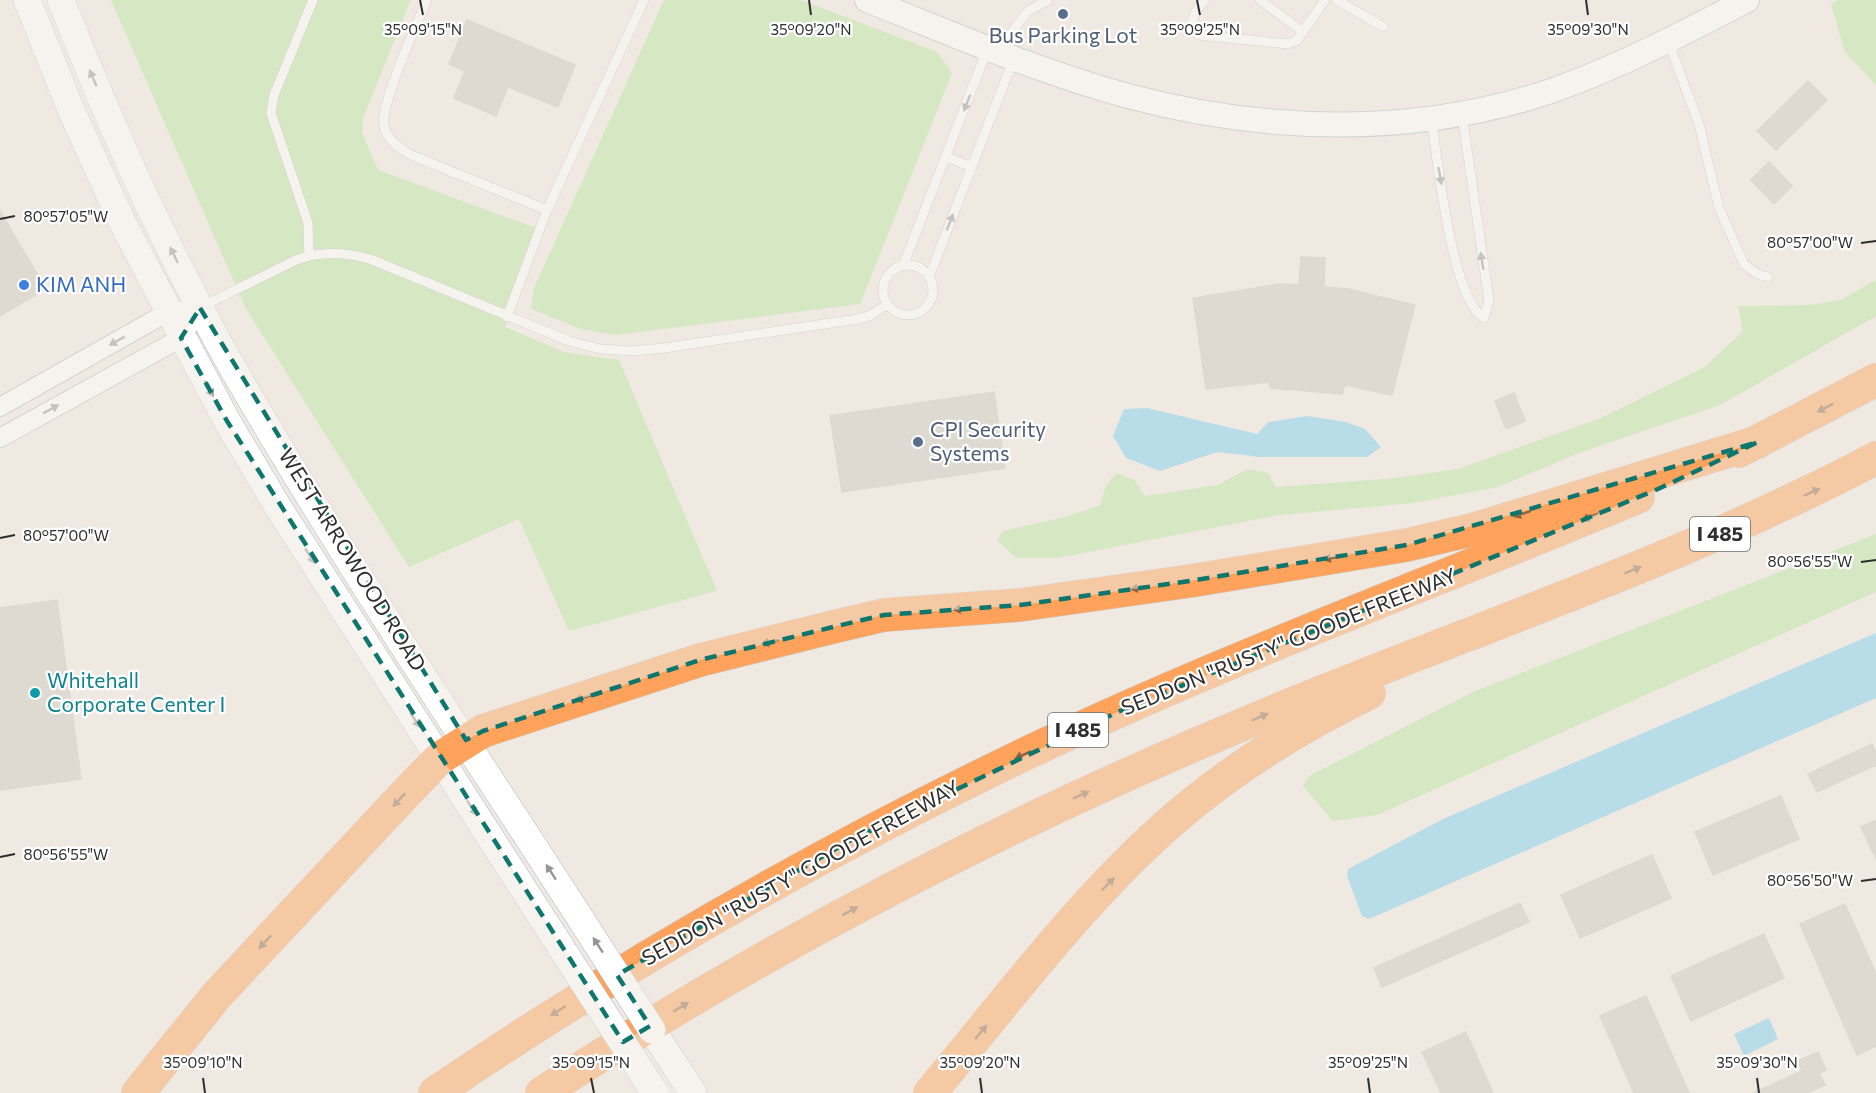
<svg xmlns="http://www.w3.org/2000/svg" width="1876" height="1093" viewBox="0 0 1876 1093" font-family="Commissioner,sans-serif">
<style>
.green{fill:#b6e59e}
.water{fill:#75cff0}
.building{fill:#cbc7bf;stroke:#cbc5ba;stroke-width:1.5}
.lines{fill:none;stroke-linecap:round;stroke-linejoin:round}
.service-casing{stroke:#b4b7c1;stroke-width:10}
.minor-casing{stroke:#b4b7c1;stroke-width:20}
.tertiary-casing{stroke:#b4b7c1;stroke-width:26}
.secondary-casing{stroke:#b4b7c1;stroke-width:28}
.motorway-casing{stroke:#c9c9c9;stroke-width:34}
.service{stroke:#fff;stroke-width:9}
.minor{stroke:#fff;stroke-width:18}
.tertiary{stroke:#fff;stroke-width:24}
.secondary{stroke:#fff;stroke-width:27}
.motorway{stroke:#ffa35c;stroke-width:33}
.secondary-bridge-casing{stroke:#b4b7c1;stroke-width:28;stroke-linecap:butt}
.secondary-bridge{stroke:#fff;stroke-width:27}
.oneway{fill:#969696}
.oneway2{fill:#8c6343}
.marked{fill:none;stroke:#0f766e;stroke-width:4.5;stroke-dasharray:12 8;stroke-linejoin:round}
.ticks{fill:none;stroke:#2e2e2e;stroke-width:2}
.service-dot{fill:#5c6f8a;stroke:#fff;stroke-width:2}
.shop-dot{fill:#3f7fe0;stroke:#fff;stroke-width:2}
.culture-dot{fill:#0f9aa8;stroke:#fff;stroke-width:2}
.labels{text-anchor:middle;stroke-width:4.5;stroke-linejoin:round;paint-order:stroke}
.shield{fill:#fff;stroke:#6d6d6d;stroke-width:1.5}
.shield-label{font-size:20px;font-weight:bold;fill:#2e2e2e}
.service-label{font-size:21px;fill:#4e5e75;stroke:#fff}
.shop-label{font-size:21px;fill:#366cbe;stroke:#fff;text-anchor:start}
.street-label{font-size:21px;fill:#2e2e2e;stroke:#fff}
.culture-label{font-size:21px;fill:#0d838f;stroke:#fff;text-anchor:start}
.ticks-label{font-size:15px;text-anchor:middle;fill:#2e2e2e;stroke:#fff;stroke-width:4.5;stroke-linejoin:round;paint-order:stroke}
</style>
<rect width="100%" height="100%" fill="#efe9e1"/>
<path class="green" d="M111,0H411L363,118L362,133L378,170L536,228L505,327L564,352L619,360L717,591L569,631L519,519L409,567L245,307Z
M664,0H801L937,52L952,73L860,304L615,335L581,329L531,309L534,288Z
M1838,0H1876V85L1845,52L1831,4Z
M1876,280V316L1720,405L1579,453L1498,487L1414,503L1280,515L1057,558H1016L997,540L1003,531L1069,516L1100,505L1106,485L1117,473L1134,480L1145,496L1218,485L1247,469L1268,473L1276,487L1397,478L1458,469L1601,418L1705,367L1743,331L1738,306L1810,305L1841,300Z
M1876,534V592L1377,815L1333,821L1303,786L1309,776L1473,692Z"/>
<path class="water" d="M1147,408L1257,434L1268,422L1307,416L1346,422L1365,429L1381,447L1367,457H1260L1217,452L1160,471L1126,458L1113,436L1124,409Z
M1876,633V698L1369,919L1362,916L1347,876L1348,869L1443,819Z
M1769,1018L1778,1039L1744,1056L1734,1034Z"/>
<path class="building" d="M467,20L575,65L558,107L508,87L496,116L454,98L465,71L449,64Z
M1808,81L1827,100L1776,150L1757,131Z
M1769,162L1792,186L1774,204L1751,180Z
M0,211L46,289L0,316Z
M1301,257L1325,258L1324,287L1348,289L1415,305L1392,395L1345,385L1342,394L1270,388L1269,382L1206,389L1193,298L1280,284L1299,285Z
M994,392L1005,468L842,492L830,416Z
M1514,393L1525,421L1506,429L1495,401Z
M57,600L81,779L0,790V608Z
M1872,744L1876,753V765L1817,792L1808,774Z
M1781,796L1799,839L1713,875L1695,832Z
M1876,820V859L1861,827Z
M1652,855L1671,898L1580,938L1561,895Z
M1520,903L1529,922L1382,987L1374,968Z
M1845,904L1876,974V1046L1857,1055L1800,924Z
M1764,934L1784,978L1691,1021L1671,976Z
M1646,996L1689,1093H1634L1600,1016Z
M1466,1032L1493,1093H1441L1422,1052Z
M1818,1052L1826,1070L1819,1073L1825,1085L1807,1093H1753L1802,1071L1798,1061Z"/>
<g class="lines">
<defs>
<path id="service" d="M427,0C417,24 379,106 384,126C388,142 399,147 411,155L547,210
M1205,0L1195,13L1191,27L1199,35L1288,44L1297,40L1325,0
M1260,0L1303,32
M1337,0L1383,27
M1668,41L1699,124L1719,208L1744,264L1757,274L1768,277
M998,50L1028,11L1048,0
M1431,118C1438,159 1451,299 1484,318L1489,301L1462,114
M946,157L972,167
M309,255L308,223L271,113L274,95L313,0
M883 290a25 25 0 1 1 50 0a25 25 0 1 1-50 0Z
M903,266L987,50
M929,277L1014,58
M203,306L296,260C321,251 344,252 370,259L569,341L601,349L632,351L664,348L858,319L869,316L888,304
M507,317L547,210L644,0"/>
<path id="minor" d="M0,407L168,312L181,311
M0,438L181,338L200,308"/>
<path id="tertiary" d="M867,0C953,34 1039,72 1128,96C1267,133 1417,137 1554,90C1621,66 1684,33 1747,0"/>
<path id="secondary" d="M27,0L72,112L123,224L227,421L278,507L555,938
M61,0C110,125 166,250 232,367C341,556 464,738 582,921
M652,1030L693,1093"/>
<path id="motorway" d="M1739,451L1876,380
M138,1093L217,995L407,792L440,758L483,731L700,660L837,626L884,615L1020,605L1190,581L1407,545L1475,529L1758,442
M435,1093C622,966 817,854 1021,756C1222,660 1432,583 1638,497
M542,1093C774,942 1023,814 1280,709C1479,627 1685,559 1876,458
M930,1093C1012,995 1093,884 1192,804C1247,759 1306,724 1369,693"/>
</defs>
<use href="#service" class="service-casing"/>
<use href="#minor" class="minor-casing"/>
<use href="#tertiary" class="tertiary-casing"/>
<use href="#secondary" class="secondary-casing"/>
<use href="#motorway" class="motorway-casing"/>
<use href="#service" class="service"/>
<use href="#minor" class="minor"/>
<use href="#tertiary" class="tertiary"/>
<use href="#secondary" class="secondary"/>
<use href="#motorway" class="motorway"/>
<defs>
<path id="secondary-bridge" d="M582,921L652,1030
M555,938L655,1093"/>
</defs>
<use href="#secondary-bridge" class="secondary-bridge-casing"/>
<use href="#secondary-bridge" class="secondary-bridge"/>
</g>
<defs><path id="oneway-solid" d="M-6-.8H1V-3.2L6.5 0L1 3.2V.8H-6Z" transform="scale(1.5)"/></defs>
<g class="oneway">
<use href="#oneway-solid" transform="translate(93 78) rotate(-114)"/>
<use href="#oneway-solid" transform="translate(967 103) rotate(111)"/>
<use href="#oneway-solid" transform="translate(1440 176) rotate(80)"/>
<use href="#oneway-solid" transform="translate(950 222) rotate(-68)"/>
<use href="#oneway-solid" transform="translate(174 255) rotate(-116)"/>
<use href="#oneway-solid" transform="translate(1482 261) rotate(-99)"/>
<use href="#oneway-solid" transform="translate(117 341) rotate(151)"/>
<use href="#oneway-solid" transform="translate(209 389) rotate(61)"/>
<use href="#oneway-solid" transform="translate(51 409) rotate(-29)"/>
<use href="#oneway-solid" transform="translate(310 556) rotate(57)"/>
<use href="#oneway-solid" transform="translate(415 720) rotate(57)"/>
<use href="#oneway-solid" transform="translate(472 808) rotate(57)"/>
<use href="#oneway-solid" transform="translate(551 872) rotate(-123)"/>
<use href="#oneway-solid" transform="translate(598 945) rotate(-123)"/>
</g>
<g class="oneway2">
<use href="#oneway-solid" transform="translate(1825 408) rotate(153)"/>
<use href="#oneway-solid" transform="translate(1812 492) rotate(-25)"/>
<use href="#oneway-solid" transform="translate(1522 514) rotate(162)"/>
<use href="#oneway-solid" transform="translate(1590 517) rotate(157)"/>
<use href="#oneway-solid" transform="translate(1332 558) rotate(170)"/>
<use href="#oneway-solid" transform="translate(1633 570) rotate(-22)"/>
<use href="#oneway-solid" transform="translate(1139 588) rotate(172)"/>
<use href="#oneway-solid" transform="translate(962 609) rotate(175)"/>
<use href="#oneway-solid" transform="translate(770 642) rotate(166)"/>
<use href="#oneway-solid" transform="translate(583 698) rotate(162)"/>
<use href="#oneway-solid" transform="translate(1260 717) rotate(-23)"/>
<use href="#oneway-solid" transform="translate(1023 755) rotate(155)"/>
<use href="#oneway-solid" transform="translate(1081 795) rotate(-24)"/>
<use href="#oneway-solid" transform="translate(399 800) rotate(133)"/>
<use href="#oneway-solid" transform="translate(1108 884) rotate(-46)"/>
<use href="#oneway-solid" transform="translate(850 911) rotate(-29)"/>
<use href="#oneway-solid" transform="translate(265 942) rotate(133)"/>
<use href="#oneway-solid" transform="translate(681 1007) rotate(-31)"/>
<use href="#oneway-solid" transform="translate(558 1011) rotate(147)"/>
<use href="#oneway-solid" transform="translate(981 1032) rotate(-50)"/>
</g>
<path d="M0 0H1876V1093H0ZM200,308L466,740L483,731L700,660L837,626L884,615L1020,605L1190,581L1407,545L1758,442L1658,489L1120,711L851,840L617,975L650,1026L623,1042L227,421L181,338Z" fill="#efe9e1" fill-opacity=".55" fill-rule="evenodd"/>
<path class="marked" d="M200,308L466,740L483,731L700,660L837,626L884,615L1020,605L1190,581L1407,545L1758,442L1658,489L1120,711L851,840L617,975L650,1026L623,1042L227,421L181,338Z"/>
<path class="ticks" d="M420,0L423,15M809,0L811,15M1197,0L1200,15M1586,0L1588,15M0,219L15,216M1861,243L1876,241M0,538L15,535M1861,562L1876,560M0,857L15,854M1861,881L1876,879M203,1078L205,1093M591,1078L594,1093M980,1078L982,1093M1368,1078L1370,1093M1757,1078L1759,1093"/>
<g class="service-dot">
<circle cx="1063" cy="14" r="6"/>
<circle cx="918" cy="442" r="6"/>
</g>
<circle class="shop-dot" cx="24" cy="285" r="6"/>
<circle class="culture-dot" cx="35" cy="693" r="6"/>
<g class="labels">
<g class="shield">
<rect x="1690" y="517" width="60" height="34" rx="4.5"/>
<rect x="1048" y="713" width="60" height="34" rx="4.5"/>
</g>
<g class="shield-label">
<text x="1720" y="541">I 485</text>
<text x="1078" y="737">I 485</text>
</g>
<g class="service-label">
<text x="1063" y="43">Bus Parking Lot</text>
<text x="930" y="437" text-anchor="start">CPI Security<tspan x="930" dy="24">Systems</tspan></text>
</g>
<g class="shop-label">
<text x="36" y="292">KIM ANH</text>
</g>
<g class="street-label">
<text transform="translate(352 560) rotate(58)" y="7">WEST ARROWOOD ROAD</text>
<text transform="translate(1289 642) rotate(-22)" y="7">SEDDON "RUSTY" GOODE FREEWAY</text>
<text transform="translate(801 873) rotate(-29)" y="7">SEDDON "RUSTY" GOODE FREEWAY</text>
</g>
<g class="culture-label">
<text x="47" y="688">Whitehall<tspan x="47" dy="24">Corporate Center I</tspan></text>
</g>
</g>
<g class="ticks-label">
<text x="423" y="35">35°09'15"N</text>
<text x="811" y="35">35°09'20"N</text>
<text x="1200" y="35">35°09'25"N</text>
<text x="1588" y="35">35°09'30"N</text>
<text x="66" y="222">80°57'05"W</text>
<text x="1810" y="248">80°57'00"W</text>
<text x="66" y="541">80°57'00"W</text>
<text x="1810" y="567">80°56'55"W</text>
<text x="66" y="860">80°56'55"W</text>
<text x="1810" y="886">80°56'50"W</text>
<text x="203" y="1068">35°09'10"N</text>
<text x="591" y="1068">35°09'15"N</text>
<text x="980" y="1068">35°09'20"N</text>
<text x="1368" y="1068">35°09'25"N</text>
<text x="1757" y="1068">35°09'30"N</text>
</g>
</svg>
